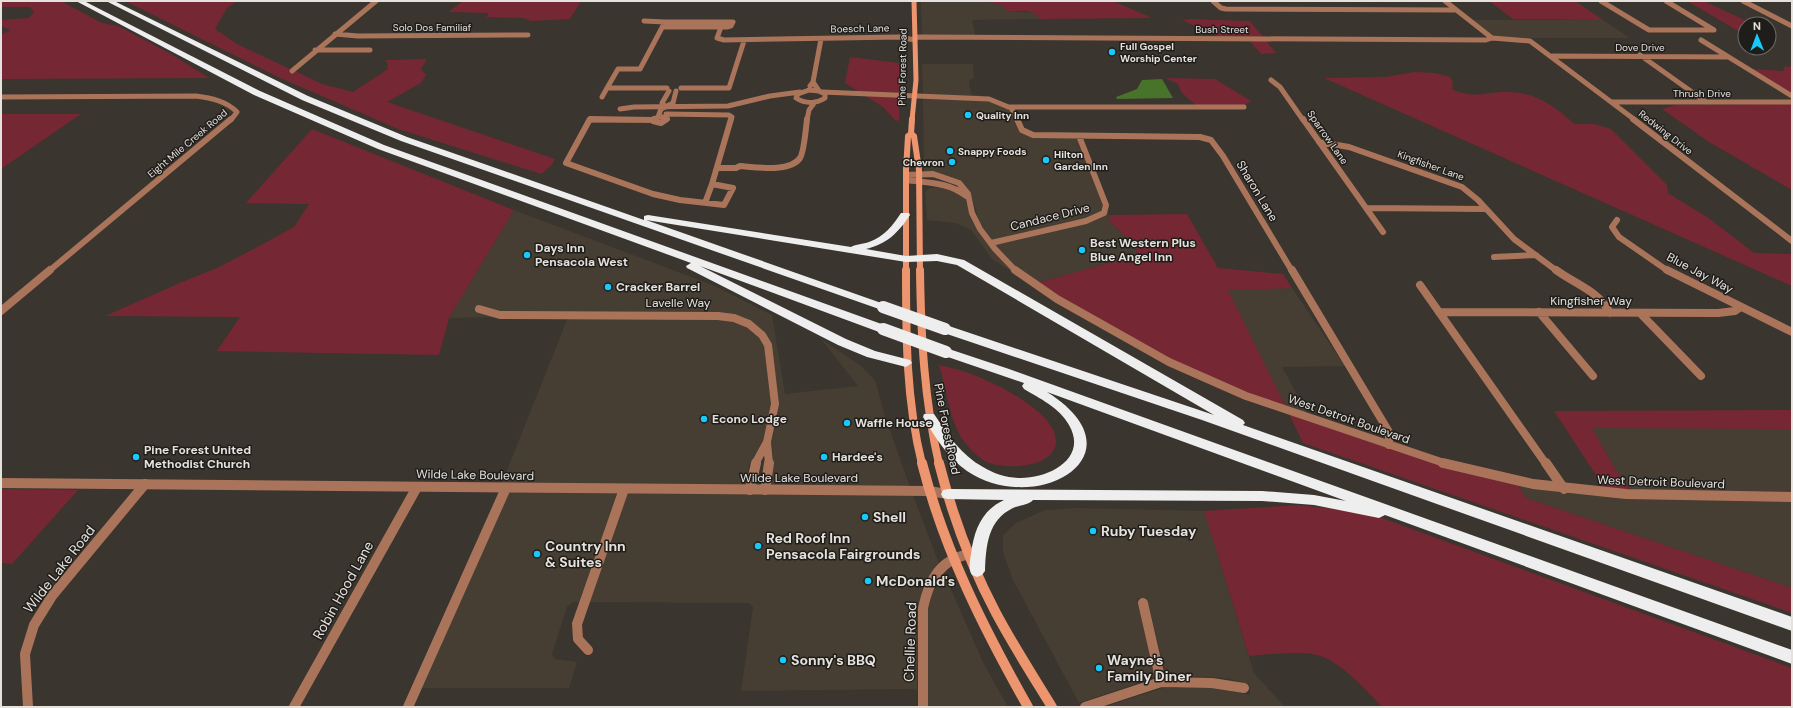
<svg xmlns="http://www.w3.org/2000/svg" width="1793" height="708" viewBox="0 0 1793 708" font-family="'DM Sans',sans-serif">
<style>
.built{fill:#463e32}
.green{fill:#752833}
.water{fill:#48732b}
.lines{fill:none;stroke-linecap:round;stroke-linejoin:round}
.minor-far3{stroke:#aa745b;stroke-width:5}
.minor-far2{stroke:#aa745b;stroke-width:6}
.minor-far1{stroke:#aa745b;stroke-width:8}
.minor{stroke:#aa745b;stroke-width:10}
.tertiary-far2{stroke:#aa745b;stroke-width:6}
.tertiary-far1{stroke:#aa745b;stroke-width:8}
.tertiary{stroke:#aa745b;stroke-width:10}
.secondary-far3{stroke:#ec956e;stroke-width:5}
.secondary-far2{stroke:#ec956e;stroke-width:6}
.secondary-far1{stroke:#ec956e;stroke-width:8}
.secondary{stroke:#ec956e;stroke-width:10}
.motorway{fill:#eee;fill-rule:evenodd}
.motorway-bridge{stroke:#eee;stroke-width:12}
.poi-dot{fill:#17cafb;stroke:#1f1d1a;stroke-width:1.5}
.labels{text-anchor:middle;stroke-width:3;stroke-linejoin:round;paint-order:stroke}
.far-street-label{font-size:10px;fill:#e5e1dd;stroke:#1f1d1a}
.far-poi-label{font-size:10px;font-weight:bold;fill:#e5e1dd;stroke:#1f1d1a;text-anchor:start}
.street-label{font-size:12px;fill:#e5e1dd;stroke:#1f1d1a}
.poi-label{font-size:12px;font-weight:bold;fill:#e5e1dd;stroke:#1f1d1a;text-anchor:start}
.near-poi-label{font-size:14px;font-weight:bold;fill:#e5e1dd;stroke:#1f1d1a;text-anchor:start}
.near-street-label{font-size:14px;fill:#e5e1dd;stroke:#1f1d1a}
</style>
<rect width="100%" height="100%" fill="#3a352e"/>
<path class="built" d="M921,1H985L1004,6L1006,11L1034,13L1041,19L972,20L976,38L922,39Z
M1471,20H1603L1630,38H1494Z
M922,64H973L974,78L969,81L971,94L983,96L923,95Z
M923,97L982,99L1007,108L1013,115L1020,131L1076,138L1103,205V208L1101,212L1084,219L992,241L979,221L971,194L967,188L961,182L950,177L924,172Z
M941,187L961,195L965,200L973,222L983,238L1015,274L992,259L971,230L955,223L927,220L925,192L930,188Z
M514,210L715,286L772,315L785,394L858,386L821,339L860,365L875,380L885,416L910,487L770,486L773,466L772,442L779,404L771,344L763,330L747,319L501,312L479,306L474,311L498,317L449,318Z
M1108,211L1109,221L1136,247L1137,255L1037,283L1019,269L995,245L1088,223L1103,217Z
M1292,288L1345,366L1282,367L1308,414L1286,407L1227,289Z
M568,317L728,320L742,324L756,333L764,346L771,405L763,441L749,465L746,486L502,483Z
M1592,428H1791L1792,492L1631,491L1617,472Z
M1518,485L1792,501V588L1526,498Z
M509,492L617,493L579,602H573L567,607L552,654L555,659L577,662L569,688H422Z
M627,493L913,495L939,564L925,583L918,607L917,691L915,689L741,691L753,607L749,603L590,602Z
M1077,508L1204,511L1254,673L1285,707H1105L1163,688H1213L1250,695L1249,684L1230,679L1211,677L1166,676L1147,598H1137L1155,677L1079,703L1013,580L1003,552V535L1016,523L1045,510Z
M944,574L984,664L1008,707H928V608L934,587Z"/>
<path class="green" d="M1,1H61L102,23L118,26L171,54L209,78L1,79V35L10,30L1,26V20L29,18L34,12L30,7H1Z
M125,1H237L227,8L215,29L237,44L290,69L289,73L295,71L322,84L353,92L388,69L387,62L385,60L427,59L421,69L426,75L421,83L387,102L555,159L551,166L541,174L398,129L278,77Z
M463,1H581L570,19L531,21L524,18L486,17L489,13L448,12Z
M985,1H1113L1152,18L1041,19L1034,13L1026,11H1006L1004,6Z
M1489,1H1575L1603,20L1513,19Z
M1687,1H1704L1753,24H1745V35Z
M1191,19L1250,21L1276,53L1261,54L1247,38H1221L1182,20Z
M850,57L899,63V121L895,120L883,107L845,83Z
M1792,66V94L1750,69L1783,71L1784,67Z
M1414,72L1435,73L1450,77L1453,82L1452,89C1473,100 1487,91 1509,92C1535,92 1557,107 1574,124H1594L1611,129L1667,185L1668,193L1710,219L1754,253L1792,254V286L1324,78L1385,77Z
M1166,78L1215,79L1251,101L1245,105L1197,106L1182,93L1178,84Z
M1792,104V190L1709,142L1662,109L1675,105Z
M1,114H81L1,169Z
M312,129L514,210L449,318L439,355L217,351L240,317L105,316L182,282L217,268L265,243L294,227L309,204L246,203Z
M1187,214L1218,268L1283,274L1292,288L1228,290L1286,407L1262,399L1161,355L1037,283L1137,255L1136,247L1109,221V215Z
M939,365C948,367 957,369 966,372C991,381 1057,411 1056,442C1055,469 1000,471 983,460C977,456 968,447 963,440C950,422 946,387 939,365Z
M1792,410V429L1592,428L1617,472L1631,491L1605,489L1554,411Z
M1289,414L1518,485L1526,498L1792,588V613L1303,443Z
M1,489L78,490L12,564L1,563Z
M1298,505L1344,510L1379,517L1792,668V707H1382C1365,689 1346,667 1323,657C1306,649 1268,655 1249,656L1204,511Z"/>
<path class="water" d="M1162,79L1173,98L1117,99L1116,97L1137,89L1142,80Z"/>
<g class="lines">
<path class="minor-far3" d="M1213,1L1221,8L1226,9L1456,10
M1445,1L1492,38
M1601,1L1649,30H1714L1666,1
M1743,1L1792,26
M644,21L665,22L640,69H618L607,88H667
M663,27H728L731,26L733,22H665
M721,27L717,38L724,40L899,37L915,40
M335,34L358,36L528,35
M915,37L1486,40L1492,38L1530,41L1635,120
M1701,40L1792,96
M315,50H370
M1640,55L1706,102
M1552,56L1728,57
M292,71L376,1
M1271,80L1280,87L1303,120
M813,82L819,91
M810,86L813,82L821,39
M681,88H729L744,41
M809,90L819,91L825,94V98C816,104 805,104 796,98L798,94Z
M822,92L989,99L1011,108L1018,120
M1,97L196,96C211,98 226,101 237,112L231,120
M602,97L607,88
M1612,102H1792
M666,107L662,103L669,91
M1008,107H1244
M620,109L634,107L728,106L770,96L800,92
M666,114L729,115L732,117L731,120
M658,117L661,109L673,103L676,91
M590,120H637
M653,120L658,117H664L666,120
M807,120L809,110L815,102"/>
<path class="minor-far2" d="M654,119L653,121L661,123L667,119
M1017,119L1022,130L1033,135L1200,137L1211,140L1223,156L1292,271
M1303,119L1383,232
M1633,119L1792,241
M653,120L590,119L566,163L653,194L680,200L724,205L733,188L712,184L705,203
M1319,142L1349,147L1462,187L1478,200L1514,239L1557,271
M717,168H736L740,166C755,167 790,173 800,158C804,152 806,128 807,119
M712,184L731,119
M1366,208L1485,209
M1617,220L1612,227L1619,237L1668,271
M991,243L1086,221L1104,213L1106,205L1079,136
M1494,257L1536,255
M49,271L231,119"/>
<path class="minor-far1" d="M1292,270L1389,432V445
M1556,270C1575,284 1599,291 1610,313
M1667,270L1792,332
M1420,285L1546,464
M479,309L500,315L718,316L734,318L749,324L762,335L768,345L775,404L767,442L769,464
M1,311L50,270
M1439,312L1718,313L1735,311L1741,307
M1539,312L1593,376
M1640,313L1701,376
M755,464L767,442"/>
<path class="minor" d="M1546,463L1564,489
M750,490L756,463
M765,490L769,463
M1143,603L1161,682
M588,650L578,639L577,624L624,489
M28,707L25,654L34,625L52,596L145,484
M294,707L417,487
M408,707L506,488
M923,707V608C929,580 940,559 970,554
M1085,707L1161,682L1212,683L1244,688"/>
<path class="tertiary-far2" d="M906,175L933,174L959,183L968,194L972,213L980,229L995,249L1016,271
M906,180C927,183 949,182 966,196"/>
<path class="tertiary-far1" d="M1015,270L1057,299L1169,362L1246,396L1447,464"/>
<path class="tertiary" d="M1443,463L1533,484L1626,494L1792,497
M1,483L928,491L948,494"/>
<path class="secondary-far3" d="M912,120L916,80L914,1"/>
<path class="secondary-far2" d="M911,134L914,136L919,170L920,271
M906,271V170L908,136L911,134L912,119"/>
<path class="secondary-far1" d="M906,270C906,336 906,400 922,464
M920,270C921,337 924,399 939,464"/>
<path class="secondary" d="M922,463C944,550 984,629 1028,707
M939,463C952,514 971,566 996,613C1013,645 1033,676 1052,707"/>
<path class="motorway" d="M76,1H84L260,91L384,145L887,326L889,329L887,332H879L700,266L846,339L875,351L910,360L912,363L906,367L867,357L838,345L687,268L686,266L691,263L378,149L254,95Z
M106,1H114L308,96L407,137L644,220V216L648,215L851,247C856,244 863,244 869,242C884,237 893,225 901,213H909L910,215C898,233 887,244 866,249L906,256L937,254L964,260L1243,420L1245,423L1243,425L1792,617V631L1202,420L941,332L939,329L941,326H949L1214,415L957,265L937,261L906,262L646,220L887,305L889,307L883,310L879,309L401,141L302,100Z
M946,348L1009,369L1792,650V664L1385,515L1379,518L1314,505L1262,501L1033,500C1029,505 1020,505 1013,508C988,520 986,545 985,571L982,575L977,577L972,575C968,569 970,561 971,554C974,530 982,510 1004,500L948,499L943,498L941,494L943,490L948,489L1262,491L1314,495L1346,501L1047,392C1146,454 1037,518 967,471C947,457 935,437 923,417L924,414H934C948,435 961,455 983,467C994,474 1008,478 1021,478C1050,478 1088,458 1069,425C1060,408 1039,398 1024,389L1022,386L1024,383L942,355L940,352L942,349Z"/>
<path class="motorway-bridge" d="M883,307L945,329
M883,329L946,352"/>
</g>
<g class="poi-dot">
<circle cx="1112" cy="52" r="4"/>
<circle cx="968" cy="115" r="4"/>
<circle cx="950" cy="151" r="4"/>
<circle cx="1046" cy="160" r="4"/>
<circle cx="952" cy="162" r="4"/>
<circle cx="1082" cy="250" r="4"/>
<circle cx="527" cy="255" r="4"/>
<circle cx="608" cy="287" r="4"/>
<circle cx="704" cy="419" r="4"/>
<circle cx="847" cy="423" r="4"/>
<circle cx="136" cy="457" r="4"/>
<circle cx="824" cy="457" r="4"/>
<circle cx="865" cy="517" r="4"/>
<circle cx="1093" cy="531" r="4"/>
<circle cx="758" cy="546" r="4"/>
<circle cx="537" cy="554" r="4"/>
<circle cx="868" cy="581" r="4"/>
<circle cx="783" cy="660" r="4"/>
<circle cx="1099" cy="668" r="4"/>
</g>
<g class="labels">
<g class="far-street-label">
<text x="432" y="31">Solo Dos Familiaf</text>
<text transform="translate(860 28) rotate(-1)" y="4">Boesch Lane</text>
<text x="1222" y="33">Bush Street</text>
<text x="1640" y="51">Dove Drive</text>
<text transform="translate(902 67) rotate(-89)" y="4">Pine Forest Road</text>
<text x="1702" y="97">Thrush Drive</text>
<text transform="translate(1666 132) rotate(38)" y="4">Redwing Drive</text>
<text transform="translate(1328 137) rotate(55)" y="4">Sparrow Lane</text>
<text transform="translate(187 143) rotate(-40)" y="4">Eight Mile Creek Road</text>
<text transform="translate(1431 165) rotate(20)" y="4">Kingfisher Lane</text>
</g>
<g class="far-poi-label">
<text x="1120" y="50">Full Gospel<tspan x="1120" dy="12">Worship Center</tspan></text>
<text x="976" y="119">Quality Inn</text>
<text x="958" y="155">Snappy Foods</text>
<text x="1054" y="158">Hilton<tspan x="1054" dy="12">Garden Inn</tspan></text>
<text x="944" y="166" text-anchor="end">Chevron</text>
</g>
<g class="street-label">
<text transform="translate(1257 191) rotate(59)" y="4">Sharon Lane</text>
<text transform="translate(1050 217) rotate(-14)" y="4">Candace Drive</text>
<text transform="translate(1700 273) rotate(28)" y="4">Blue Jay Way</text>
<text x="1591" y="305">Kingfisher Way</text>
<text x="678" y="307">Lavelle Way</text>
<text transform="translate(1349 419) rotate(19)" y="4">West Detroit Boulevard</text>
<text transform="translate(947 429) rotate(79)" y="4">Pine Forest Road</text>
<text transform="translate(475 475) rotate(1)" y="4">Wilde Lake Boulevard</text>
<text x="799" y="482">Wilde Lake Boulevard</text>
<text transform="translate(1661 482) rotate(2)" y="4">West Detroit Boulevard</text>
</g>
<g class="poi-label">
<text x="1090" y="247">Best Western Plus<tspan x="1090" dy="14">Blue Angel Inn</tspan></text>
<text x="535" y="252">Days Inn<tspan x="535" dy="14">Pensacola West</tspan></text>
<text x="616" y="291">Cracker Barrel</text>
<text x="712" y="423">Econo Lodge</text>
<text x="855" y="427">Waffle House</text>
<text x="144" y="454">Pine Forest United<tspan x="144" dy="14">Methodist Church</tspan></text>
<text x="832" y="461">Hardee's</text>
</g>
<g class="near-poi-label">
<text x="873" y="522">Shell</text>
<text x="1101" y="536">Ruby Tuesday</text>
<text x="766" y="543">Red Roof Inn<tspan x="766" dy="16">Pensacola Fairgrounds</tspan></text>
<text x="545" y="551">Country Inn<tspan x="545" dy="16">&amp; Suites</tspan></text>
<text x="876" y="586">McDonald's</text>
<text x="791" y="665">Sonny's BBQ</text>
<text x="1107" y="665">Wayne's<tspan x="1107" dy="16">Family Diner</tspan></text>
</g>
<g class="near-street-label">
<text transform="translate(59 569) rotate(-52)" y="5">Wilde Lake Road</text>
<text transform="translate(343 590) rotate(-61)" y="5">Robin Hood Lane</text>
<text transform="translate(910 642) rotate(-88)" y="5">Chellie Road</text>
</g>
</g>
<rect width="1793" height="708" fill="none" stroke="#e5e1dd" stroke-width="4"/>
<g transform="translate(1757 36) rotate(359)"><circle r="19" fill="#1f1d1a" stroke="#6e6b68"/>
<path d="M0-3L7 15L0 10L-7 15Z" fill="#17cafb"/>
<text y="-6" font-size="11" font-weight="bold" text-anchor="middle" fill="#e5e1dd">N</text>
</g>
</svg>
